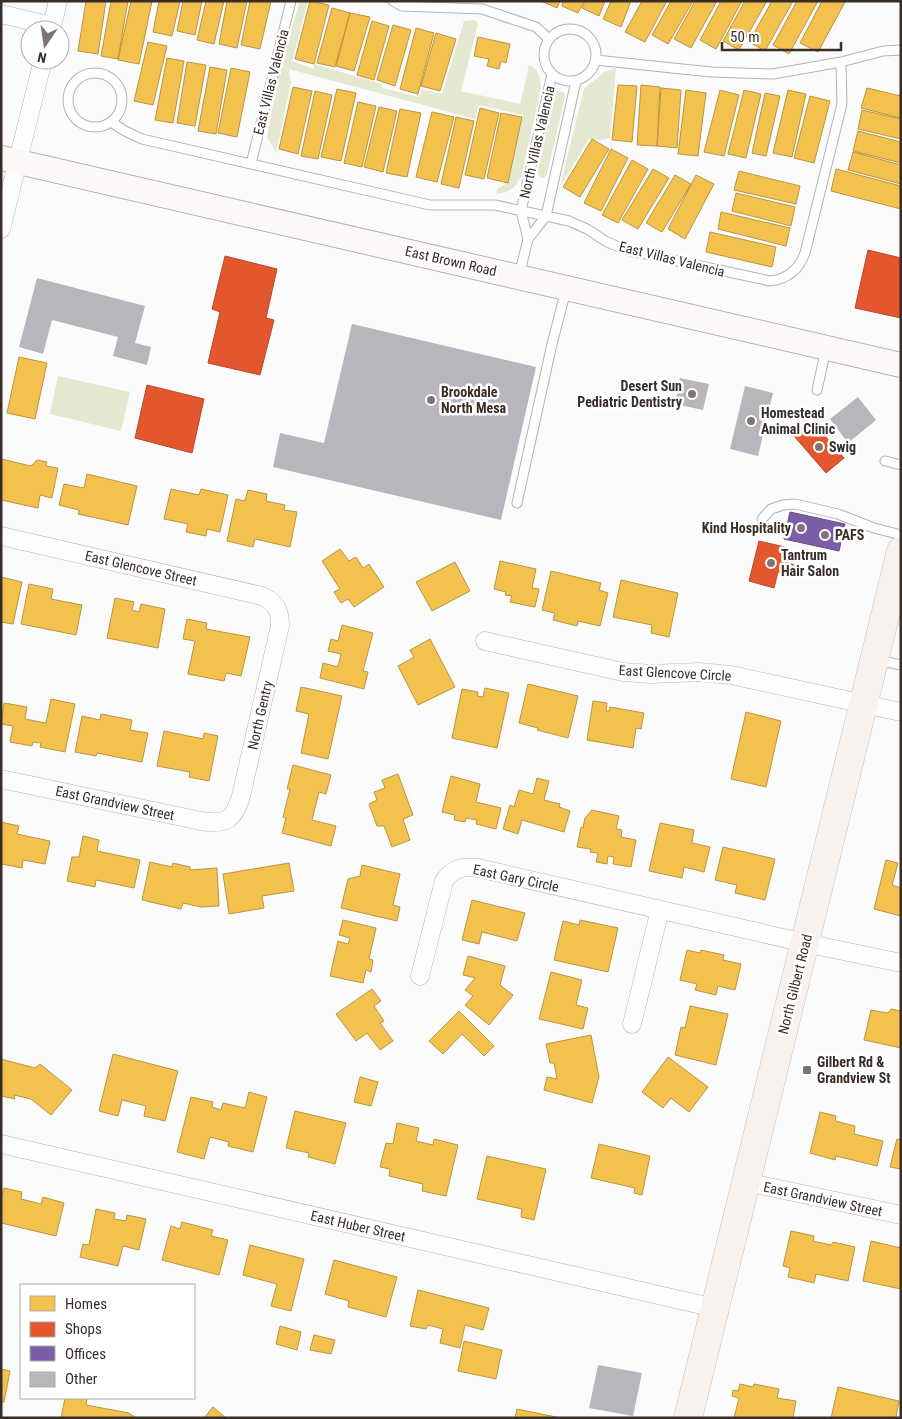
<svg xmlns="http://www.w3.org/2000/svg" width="902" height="1419" viewBox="0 0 902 1419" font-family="'Roboto Condensed',sans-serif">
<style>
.green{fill:#e5e8d0}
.homes{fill:#f2c14e;stroke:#ba9542}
.shops{fill:#e4572e;stroke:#b14a2c}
.offices{fill:#7b5ea7;stroke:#674f81}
.building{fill:#b8b6bc}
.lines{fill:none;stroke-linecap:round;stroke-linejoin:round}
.service-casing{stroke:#b7b2b0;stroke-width:11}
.minor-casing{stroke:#b7b2b0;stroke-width:19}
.secondary-casing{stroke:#b7b2b0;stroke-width:26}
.primary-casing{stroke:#c8beb9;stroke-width:29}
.service{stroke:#fefefe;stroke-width:9}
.minor{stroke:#fefefe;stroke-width:18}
.secondary{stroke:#fbf8f7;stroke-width:24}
.primary{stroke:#f7f2ee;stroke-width:28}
.poi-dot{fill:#7d7571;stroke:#fff;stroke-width:2}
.labels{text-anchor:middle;stroke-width:5;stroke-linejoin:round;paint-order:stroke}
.street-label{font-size:14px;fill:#392d27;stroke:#fff}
.poi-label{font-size:14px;font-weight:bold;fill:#392d27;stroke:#fff;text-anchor:start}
</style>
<rect width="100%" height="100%" fill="#fbfbfb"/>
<path class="green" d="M300,1H308L292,61L314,69V64L382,84V88L419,97L422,89L442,94L464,21L475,20L478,24L461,91L520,104L529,65C539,69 540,78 541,88L522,174C516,188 511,192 496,194L497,189L508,183L509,180L523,115L479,105L475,119L289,69L291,83L276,153L267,137L280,66Z
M616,68L610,138L601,140L589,139L560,187L584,89L604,72Z
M557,91L564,92L565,96L547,174L544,178H541L537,172L554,95Z
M58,376L130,392L121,431L50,414Z"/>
<path class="homes" d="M86,1H106L98,54L78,51Z
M111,1H128L118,59L101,56Z
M131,1H152L139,64L118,60Z
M159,1H180L172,36L153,32Z
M183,1H202L195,35L177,31Z
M206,1H224L214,44L197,40Z
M227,1H247L237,48L219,44Z
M250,1H271L260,49L241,45Z
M310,1L329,5L314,64L295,59Z
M541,1H560L557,8Z
M563,1H584L578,13L562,6Z
M585,1H605L599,16L582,8Z
M611,1H631L621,27L603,19Z
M642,1H667L645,42L625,32Z
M671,1H693L668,44L652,35Z
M695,1H717L691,48L674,39Z
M721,1H742L716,49L700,40Z
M745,1H767L739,50L723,41Z
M772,1H793L765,51L749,42Z
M797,1H818L789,54L773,45Z
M822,1L845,2L818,52L800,43Z
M332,8L350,13L335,67L317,63Z
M350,13L370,17L354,71L336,66Z
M372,21L389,26L374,80L357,75Z
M393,25L411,30L395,86L377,80Z
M416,28L434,33L418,94L400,89Z
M436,33L456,39L440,91L421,86Z
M478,37L510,44L506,63L501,61L499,69L487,66L489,59L474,56Z
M148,42L167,46L153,105L134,101Z
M167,58L184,61L173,123L155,120Z
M187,62L206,65L195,126L177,123Z
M210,67L227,70L216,134L198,131Z
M231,68L250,72L237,137L218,133Z
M618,85L637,86L632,142L612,140Z
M641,85L660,87L657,146L637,145Z
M293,87L312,91L298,154L279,149Z
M661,88L681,90L677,148L657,146Z
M867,88L901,96V118L861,108Z
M337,89L356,93L341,161L321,157Z
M686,90L706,93L698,156L678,154Z
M720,90L739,95L724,156L704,152Z
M744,90L761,94L746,158L728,154Z
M788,90L806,94L792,157L773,153Z
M315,91L332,95L318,159L301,156Z
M765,93L780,96L766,156L752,153Z
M810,96L830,101L814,163L794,158Z
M358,102L376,106L362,167L344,163Z
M379,107L397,111L383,172L364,167Z
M480,108L499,113L484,179L465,175Z
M400,109L421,113L407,177L386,173Z
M862,110L901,119V139L858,129Z
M432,112L454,117L437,182L416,177Z
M501,113L522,117L508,183L487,178Z
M456,117L474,121L459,188L441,184Z
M858,131L901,142V163L853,151Z
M592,139L609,149L580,197L563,187Z
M611,149L628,158L601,211L584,203Z
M853,152L901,165V184L848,170Z
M632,160L648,169L618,223L602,215Z
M653,169L669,178L638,229L622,220Z
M836,169L901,186V209L831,191Z
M739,171L800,186L796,204L734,190Z
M675,175L691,184L662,232L646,223Z
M696,175L714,184L685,239L668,229Z
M736,193L795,207L791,226L732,211Z
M721,212L790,228L786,246L718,229Z
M710,232L776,247L772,267L706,252Z
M19,357L47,363L35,419L7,413Z
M1,459L31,466L37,460L47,462L46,466L58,468L52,498L40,495L38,508L1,500Z
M87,474L137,486L128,525L78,514L79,510L59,505L64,484L84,488Z
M171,489L199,495L201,489L228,495L220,532L207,529L206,536L186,532L188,524L164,519Z
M248,490L267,494L266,501L285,505L284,510L297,512L290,547L255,539L253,547L227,541L236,499L245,501Z
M340,549L349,561L356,557L363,568L369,564L384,587L354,607L348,599L341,603L334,592L340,589L322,561Z
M500,561L536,569L532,588L539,589L535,607L510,602L512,596L505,595L506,592L494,589Z
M455,562L470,591L432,611L416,582Z
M551,571L601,583L599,590L608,593L600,626L578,621L577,626L553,620L555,613L542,610Z
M1,577L22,582L13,624L1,622Z
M621,580L678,593L669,637L651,633L652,625L613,617Z
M29,584L53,589L51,599L82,605L76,635L21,624Z
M115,598L134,602L132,610L139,612L141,604L165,609L158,648L107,638Z
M187,619L207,623L206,629L250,637L241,676L226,673L224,681L188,674L195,641L183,639Z
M342,625L373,633L363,671L368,672L364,689L320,678L323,663L338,667L341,654L328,651L331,639L338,641Z
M430,639L455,687L418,705L398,666L414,657L410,650Z
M528,684L578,696L568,738L537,730L538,728L519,723Z
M301,687L342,696L328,759L301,753L309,714L296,711Z
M485,688L509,693L497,748L452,738L462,689L478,692L477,696L483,697Z
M51,699L75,704L65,752L40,747L41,743L33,742L32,746L10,742L13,726L1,724L4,703L27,707L25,719L46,723Z
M593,701L607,703L606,711H609L610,707L644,713L641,729L636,728L633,748L587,740Z
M746,712L781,721L766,787L731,779Z
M101,714L132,720L130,730L148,733L142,762L97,753L96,756L75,752L82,716L100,720Z
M164,731L203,739L204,733L218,736L209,781L189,777L190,772L157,766Z
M293,765L331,775L326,794L319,792L312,820L336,826L331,846L282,833L286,818L283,817L290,789H287Z
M398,774L413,815L403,819L410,840L392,847L384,826H377L369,804L377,800L374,792L385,788L382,780Z
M451,776L480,784L476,802L501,808L496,829L476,824L477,820L466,818L465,822L454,820L455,815L442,812Z
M537,778L549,781L544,800L560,804L559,807L570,811L564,832L522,820L518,834L503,829L510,805L514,807L519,790L533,794Z
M592,810L619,816L616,829L622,830L621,837L636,840L631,867L613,864L614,857L608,856L607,864L596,862L598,853L590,852L591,849L577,847L581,827L583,828L585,818Z
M1,822L19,826L17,834L50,841L45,864L23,860L22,868L1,864Z
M660,823L694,830L692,843L710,847L704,872L684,867L682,878L649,871Z
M83,836L99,840L97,851L140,860L134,888L96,880L95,887L67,881L72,857H79Z
M723,847L775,859L765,900L735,893L737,885L715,880Z
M886,860L898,863L892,885L901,888V916L874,909Z
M150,862L172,867L173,863L190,867V870L217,868L219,906L201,907L183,903L181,909L142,900Z
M289,863L294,891L262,896L264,908L229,914L223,874Z
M362,865L400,874L393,905L400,907L397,921L341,908L348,879L360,876Z
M472,900L525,913L517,941L482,932L479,944L462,940Z
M343,920L376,928L369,959L373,960L371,972L366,970L363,983L330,976L338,941L348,944L350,938L339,935Z
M580,920L618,928L608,972L554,960L563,921L579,925Z
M687,950L700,953L701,950L724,955L723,960L741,964L735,990L718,986L716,995L695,990L697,984L680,980Z
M468,956L505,966L500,985L513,995L489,1025L465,1005L473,996L465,990L475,978L463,975Z
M551,972L582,980L576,1005L588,1008L583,1029L539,1019Z
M372,989L381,1001L374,1006L384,1021L380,1023L393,1041L380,1050L367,1033L356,1041L336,1014Z
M690,1006L728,1014L716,1065L675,1055L681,1027L685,1028Z
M891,1009L901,1011V1048L864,1040L871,1010L888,1013Z
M459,1011L494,1046L484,1056L462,1034L443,1054L429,1041Z
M591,1035L599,1077L592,1103L544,1090L547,1077L557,1079L554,1063H550L546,1044Z
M113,1054L178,1071L165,1121L144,1116L146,1106L122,1100L118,1116L99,1111Z
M668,1057L708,1087L689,1112L671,1098L663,1108L642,1092Z
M1,1059L35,1068L40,1064L72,1090L51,1115L31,1099L14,1095L15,1099L1,1096Z
M360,1077L378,1082L371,1106L354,1102Z
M249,1092L267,1097L253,1152L228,1146L229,1142L210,1137L204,1159L177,1152L191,1097L213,1102L212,1107L221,1110L223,1103L245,1108Z
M295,1111L346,1123L335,1164L308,1157L309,1153L286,1148Z
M820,1112L836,1116L835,1121L855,1126L854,1134L883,1141L877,1166L836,1156L835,1160L810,1153Z
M397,1123L419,1128L416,1141L433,1145L434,1139L458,1145L446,1196L422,1191L423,1184L389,1176L390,1169L380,1167L386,1143L393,1144Z
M897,1139L901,1140V1169L890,1167Z
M599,1144L650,1156L642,1195L634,1193L635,1188L591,1178Z
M487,1156L546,1169L534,1220L521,1217L522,1209L477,1199Z
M4,1188L22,1192L21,1199L41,1204L43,1197L64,1203L56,1236L1,1223V1198Z
M96,1209L115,1213L114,1219L126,1221L127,1215L146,1219L139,1250L123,1246L118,1266L80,1257L83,1244L89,1245Z
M182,1222L213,1230L211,1236L228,1240L219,1275L162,1260L171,1226L180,1229Z
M791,1231L814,1236L813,1241L831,1245L833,1242L855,1247L848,1281L816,1274L814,1283L788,1277L790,1268L783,1266Z
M871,1241L901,1248V1289L863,1281Z
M250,1245L304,1259L291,1311L271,1306L277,1284L243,1275Z
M334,1260L397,1277L386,1317L348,1307L349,1301L325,1294Z
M418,1290L489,1308L483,1330L465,1325L460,1348L440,1343L443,1329L428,1325L426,1329L410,1326Z
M280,1326L301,1332L297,1350L276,1344Z
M314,1335L335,1340L331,1354L310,1350Z
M464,1341L502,1350L496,1379L458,1371Z
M1,1369L10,1371L4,1402H1Z
M740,1384L753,1387L754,1384L779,1389L777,1398L796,1401L793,1418H734L739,1398L732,1396L733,1390L738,1391Z
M838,1387L899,1401L896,1417L899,1418H831Z
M65,1398H87L86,1405L129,1413L136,1418H61Z
M213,1407L226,1418H204Z
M517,1409L561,1418H515Z"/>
<path class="shops" d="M868,250L901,258V318L855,308Z
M225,256L277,269L266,318L274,320L260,375L208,363L220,312L212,309Z
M147,385L204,399L192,453L135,438Z
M812,421L844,458L826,473L794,436Z
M759,541L789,548L785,562L794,565L791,576L778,572L774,588L749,581Z"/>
<path class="offices" d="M790,512L845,524L839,551L784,539Z"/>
<path class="building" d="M37,278L145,306L135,343L151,347L147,365L113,356L118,337L52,320L43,354L19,347Z
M352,324L536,367L501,520L273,467L280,433L324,443Z
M680,378L709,384L703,410L675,404Z
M745,386L773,393L758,456L730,449Z
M858,397L876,420L848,443L830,419Z
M598,1365L642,1373L633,1416L589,1408Z"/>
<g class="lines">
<defs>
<path id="service" d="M393,1L402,6L482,9L536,27L549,39
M544 55a26 26 0 1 1 52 0a26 26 0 1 1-52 0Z
M596,60L711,72L773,74L841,62L883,51L901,50
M68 100a27 27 0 1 1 54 0a27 27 0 1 1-54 0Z
M111,122L125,131L142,139L430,205H495L569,221L587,229L607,242L627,250L770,281C788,279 799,270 805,253L842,104L841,62
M251,164L291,1
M528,239L521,211L552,74
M519,276L528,239L546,216L576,81
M817,390L826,349
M885,461L901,465
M517,503L552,344L566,290
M762,519L771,509L783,505L795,504L838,514L874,528L901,535
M877,660L901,665"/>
<path id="minor" d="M1,14L52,26
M51,30L58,1
M1,229L43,60
M1,536L262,596C277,603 280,611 280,626L241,796C234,820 226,825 201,821L1,779
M485,641L623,672L651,674L699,672L731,675L901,712
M420,976L444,881C453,868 463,866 478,868L805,943L901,963
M632,1024L660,910
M1,1144L715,1308
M746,1182L901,1215"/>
<path id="secondary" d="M1,158L901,365"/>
<path id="primary" d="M688,1418L901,551"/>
</defs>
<use href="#service" class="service-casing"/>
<use href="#minor" class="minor-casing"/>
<use href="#secondary" class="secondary-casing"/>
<use href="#primary" class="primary-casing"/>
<use href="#service" class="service"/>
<use href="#minor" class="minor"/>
<use href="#secondary" class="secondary"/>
<use href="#primary" class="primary"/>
</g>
<g class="poi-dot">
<circle cx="692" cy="394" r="5"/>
<circle cx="431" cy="400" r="5"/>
<circle cx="751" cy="421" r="5"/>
<circle cx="819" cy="447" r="5"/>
<circle cx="801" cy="528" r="5"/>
<circle cx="825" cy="535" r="5"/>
<circle cx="771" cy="563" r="5"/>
<rect x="802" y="1065" width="10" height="10" rx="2.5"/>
</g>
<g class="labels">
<g class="street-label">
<text transform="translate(271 82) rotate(-76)" y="5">East Villas Valencia</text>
<text transform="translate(537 142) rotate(-77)" y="5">North Villas Valencia</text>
<text transform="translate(672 259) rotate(14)" y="5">East Villas Valencia</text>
<text transform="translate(451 261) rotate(13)" y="5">East Brown Road</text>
<text transform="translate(141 568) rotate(13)" y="5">East Glencove Street</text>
<text transform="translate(675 673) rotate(3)" y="5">East Glencove Circle</text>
<text transform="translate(260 715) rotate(-77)" y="5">North Gentry</text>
<text transform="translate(115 803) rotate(12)" y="5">East Grandview Street</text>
<text transform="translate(516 878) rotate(12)" y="5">East Gary Circle</text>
<text transform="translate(795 984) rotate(-76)" y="5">North Gilbert Road</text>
<text transform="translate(823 1199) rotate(12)" y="5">East Grandview Street</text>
<text transform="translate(358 1226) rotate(13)" y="5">East Huber Street</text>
</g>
<g class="poi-label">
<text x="682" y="391" text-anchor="end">Desert Sun<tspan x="682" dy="16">Pediatric Dentistry</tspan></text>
<text x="441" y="397">Brookdale<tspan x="441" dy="16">North Mesa</tspan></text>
<text x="761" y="418">Homestead<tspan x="761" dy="16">Animal Clinic</tspan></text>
<text x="829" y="452">Swig</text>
<text x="791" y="533" text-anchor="end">Kind Hospitality</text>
<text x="835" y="540">PAFS</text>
<text x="781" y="560">Tantrum<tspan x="781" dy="16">Hair Salon</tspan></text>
<text x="817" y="1067">Gilbert Rd &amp;<tspan x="817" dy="16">Grandview St</tspan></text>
</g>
</g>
<rect width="902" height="1419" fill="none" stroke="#392d27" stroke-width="5"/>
<rect x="20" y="1284" width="175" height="115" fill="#ffffff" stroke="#b0aba9"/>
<rect x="30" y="1296" width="25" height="15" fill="#f2c14e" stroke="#b0aba9"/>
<text x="65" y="1309" font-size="15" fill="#392d27">Homes</text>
<rect x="30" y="1322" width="25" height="15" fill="#e4572e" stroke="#b0aba9"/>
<text x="65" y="1334" font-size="15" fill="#392d27">Shops</text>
<rect x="30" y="1346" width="25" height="15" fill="#7b5ea7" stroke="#b0aba9"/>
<text x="65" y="1359" font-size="15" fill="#392d27">Offices</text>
<rect x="30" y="1372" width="25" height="15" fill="#b8b6bc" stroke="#b0aba9"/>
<text x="65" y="1384" font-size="15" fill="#392d27">Other</text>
<g transform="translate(45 45) rotate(193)"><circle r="24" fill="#ffffff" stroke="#b0aba9"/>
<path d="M0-4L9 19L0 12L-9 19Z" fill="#7d7571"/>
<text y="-8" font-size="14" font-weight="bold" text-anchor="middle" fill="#392d27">N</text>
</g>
<path d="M722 42v8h119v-8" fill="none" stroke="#392d27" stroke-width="2.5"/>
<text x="730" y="42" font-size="15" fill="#392d27" stroke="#ffffff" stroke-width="4" paint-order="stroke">50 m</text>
</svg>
